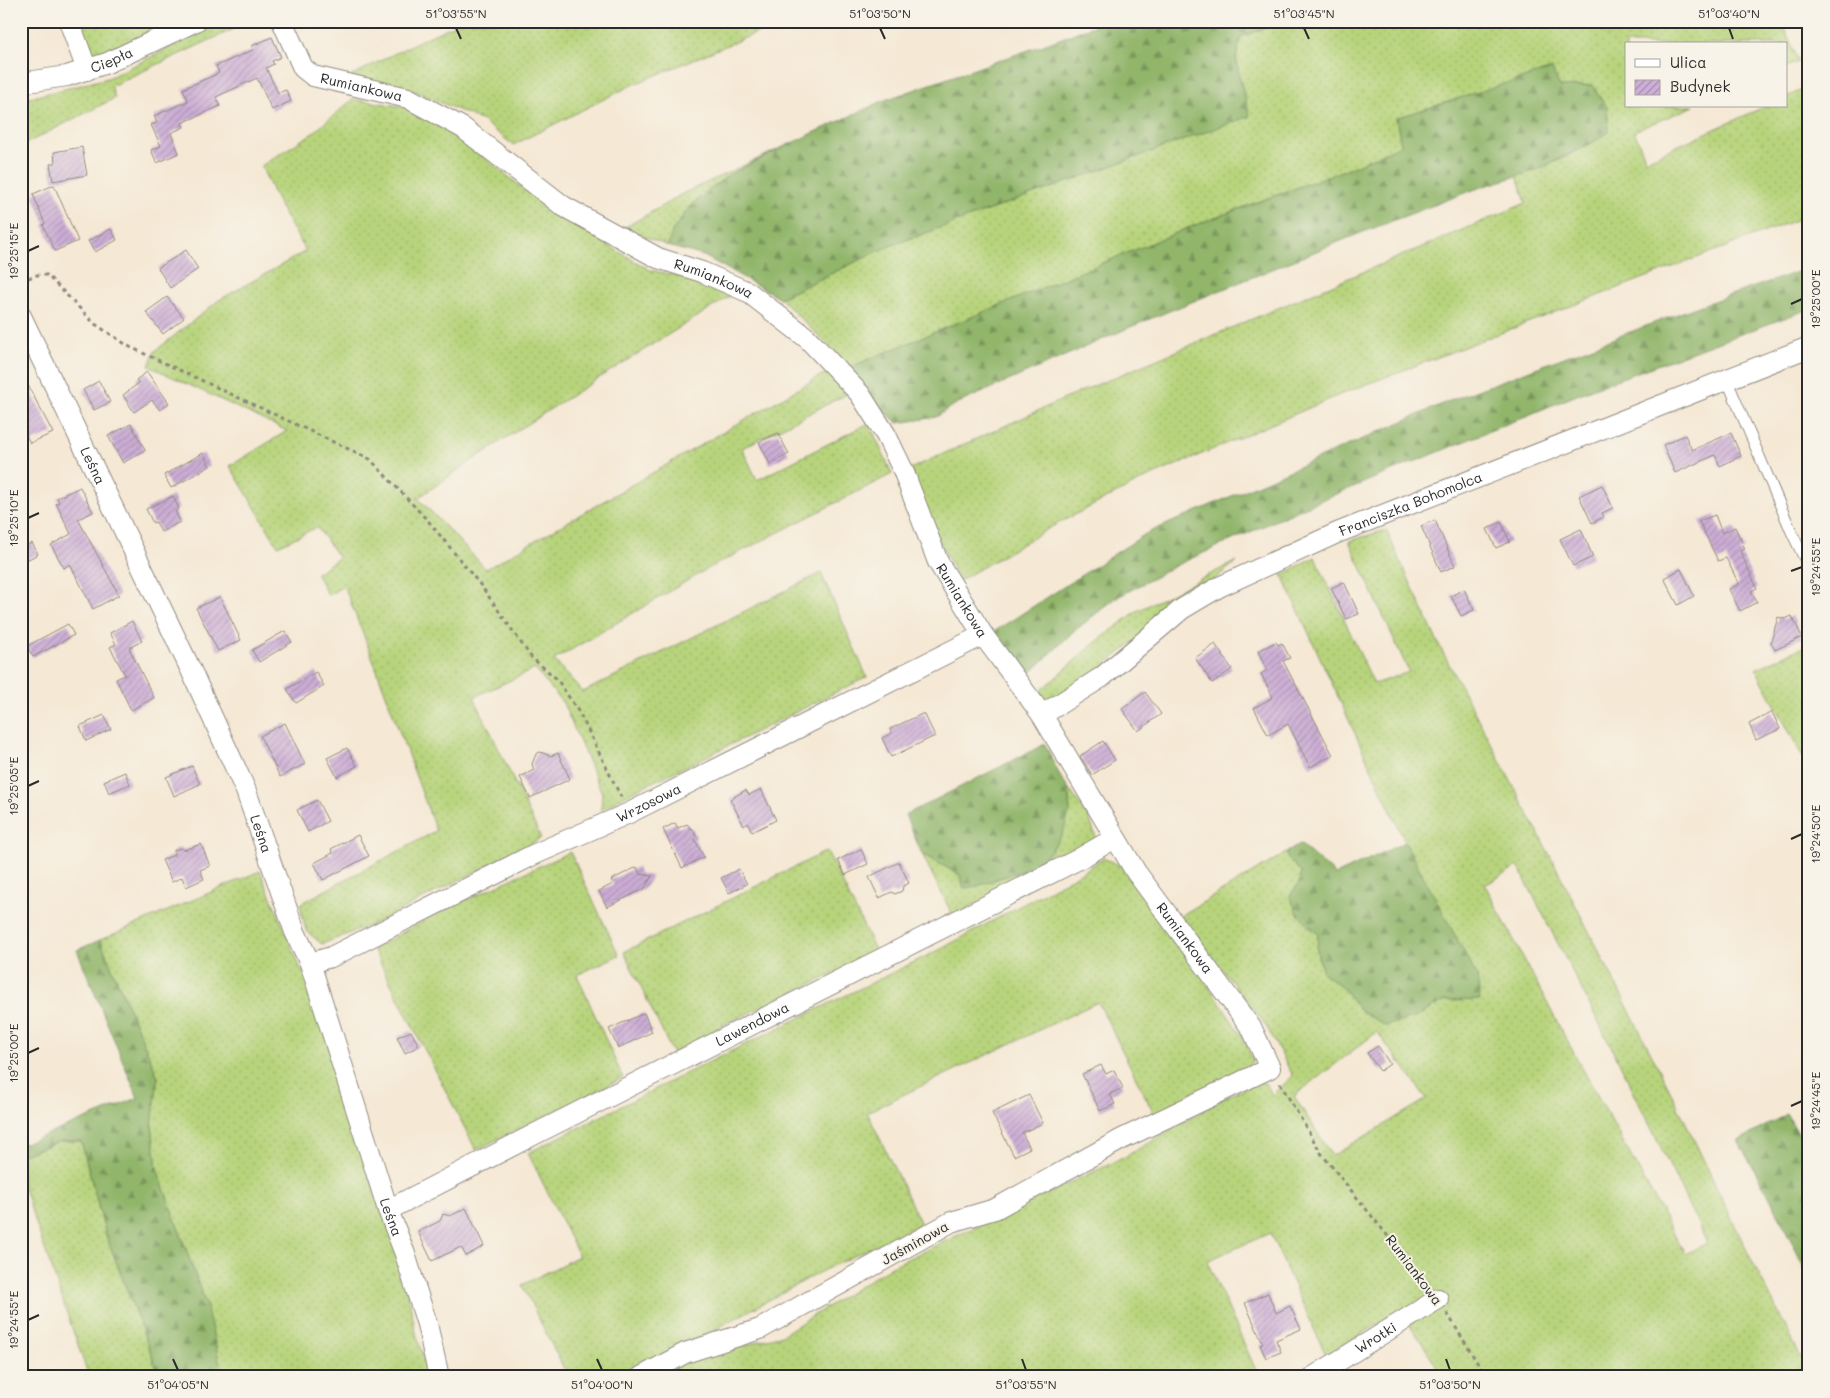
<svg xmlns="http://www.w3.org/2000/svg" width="1830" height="1398" viewBox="0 0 1830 1398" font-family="Mali,sans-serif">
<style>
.grass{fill:url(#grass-dots);stroke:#718053;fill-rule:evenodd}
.forest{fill:url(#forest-firs);stroke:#5e704b}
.building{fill:url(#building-hatch)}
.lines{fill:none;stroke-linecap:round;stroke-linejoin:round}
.lane-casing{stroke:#908a80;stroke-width:12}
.street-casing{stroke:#908a80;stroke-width:22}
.path{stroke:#908a80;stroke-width:3;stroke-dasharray:4 4;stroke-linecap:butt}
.lane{stroke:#fff;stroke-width:10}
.street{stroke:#fff;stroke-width:20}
.ticks{fill:none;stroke:#2b2b2b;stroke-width:2}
.labels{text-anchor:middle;stroke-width:4;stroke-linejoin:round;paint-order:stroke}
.street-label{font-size:14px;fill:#2b2b2b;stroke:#f7f3e8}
.neatline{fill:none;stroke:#2b2b2b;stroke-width:2}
.ticks-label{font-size:12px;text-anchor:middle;fill:#2b2b2b}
</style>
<defs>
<pattern id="grass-dots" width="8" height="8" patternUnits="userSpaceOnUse" patternTransform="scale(1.25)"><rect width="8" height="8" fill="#b7d47b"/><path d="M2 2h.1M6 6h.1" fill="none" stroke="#9eb66a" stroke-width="1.8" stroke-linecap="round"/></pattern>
<pattern id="forest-firs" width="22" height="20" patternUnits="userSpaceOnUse" patternTransform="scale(1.25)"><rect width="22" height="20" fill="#91b66b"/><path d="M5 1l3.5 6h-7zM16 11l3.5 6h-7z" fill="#779458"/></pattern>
<pattern id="building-hatch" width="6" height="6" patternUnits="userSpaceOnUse" patternTransform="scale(1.25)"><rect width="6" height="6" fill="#cdaed6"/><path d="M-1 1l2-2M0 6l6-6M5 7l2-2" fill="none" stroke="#a78eae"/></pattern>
</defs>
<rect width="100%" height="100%" fill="#f7f3e8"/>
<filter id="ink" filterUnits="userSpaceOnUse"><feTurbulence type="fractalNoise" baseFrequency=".02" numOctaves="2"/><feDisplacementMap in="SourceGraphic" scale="10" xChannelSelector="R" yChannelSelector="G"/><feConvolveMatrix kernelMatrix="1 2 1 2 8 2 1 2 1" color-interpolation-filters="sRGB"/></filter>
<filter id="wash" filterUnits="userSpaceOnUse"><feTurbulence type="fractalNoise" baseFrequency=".0096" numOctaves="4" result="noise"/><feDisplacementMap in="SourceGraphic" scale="20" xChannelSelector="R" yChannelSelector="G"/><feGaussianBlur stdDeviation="1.12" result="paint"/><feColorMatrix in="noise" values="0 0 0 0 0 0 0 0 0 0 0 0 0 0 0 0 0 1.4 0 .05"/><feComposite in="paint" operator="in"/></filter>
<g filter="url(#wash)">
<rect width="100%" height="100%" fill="#f5e8d4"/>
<path class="grass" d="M79,21H178L99,56C86,52 83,33 79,21Z
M224,21H251L111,86L115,98L21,146V100L108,78Z
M463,21H785L630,86L513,145L483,121L415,91L351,76L419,41Z
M1284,21H1781L1799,62L1786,67V44H1626V106H1694L1634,131L1646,160L1766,106H1786V97L1809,87V215L1344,393L1146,478L1053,526L959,581L929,520L910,469L1075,394L1526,203L1517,176C1549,166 1581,151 1609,132L1607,107L1592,85L1445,103L1396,118L1402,145L1350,168L1193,226L850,367L780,298L887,247L1249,116L1240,79L1236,57L1241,37Z
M353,99L406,107L432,121L487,160L560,217L650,270L707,282L735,293C628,360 521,425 418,498L486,569L829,371L847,394L742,448L757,480L869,423L892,474L707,569L554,660L583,692L821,573L867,677L695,762L631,792L601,810L602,793L563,703L535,669L474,697L541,838L374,924L322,944L306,931L300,904L436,831L371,654L344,586L328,595L316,573L339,558L317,527L278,546L230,466L287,431L149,366L154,352L219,300L306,251L280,207L261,166L313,133Z
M794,142C746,166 684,190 668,246L624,228L684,193Z
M1386,530L1439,645L1554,863L1673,1096L1749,1255L1809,1373V1377H1444L1401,1311L1326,1355L1270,1233L1207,1261L1259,1377H659L690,1360L782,1335L892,1266L1123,1158L1226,1097L1260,1081L1267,1085L1272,1095L1293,1076L1265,1024L1180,916L1286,853L1288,859L1301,872L1299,883L1306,924L1318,934L1317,951L1323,973L1341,986L1360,1010L1414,1018L1444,1001L1480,1000L1437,905L1405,842L1282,575L1315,557L1374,684L1409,672L1349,541ZM1518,866L1621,1066L1707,1243L1685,1254L1564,1035L1485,885ZM1377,1032L1427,1099L1332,1156L1294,1096Z
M1237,561L1216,578L1084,681L1045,704L1037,694L1095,643L1137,611Z
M1809,644V769L1756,669Z
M1068,788L1089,817L1096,838L1076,851L953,916L922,854L960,875L964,888L977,886L1035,866L1070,811Z
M827,851L877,954L725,1024L673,1054L624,952Z
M570,852L619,955L577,975L623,1078L476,1150L373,949L434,915Z
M1103,858L1126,868L1168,925L1244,1039L1253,1060L1240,1076L1154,1114L1098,1002L867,1112L921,1224L822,1271L692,1342L620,1377H568L522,1285L579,1256L528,1153L703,1065L941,949L1084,871Z
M260,871L301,969L310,983L401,1261L416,1333L429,1377H223L206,1305L157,1169L152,1125L158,1077L100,940Z
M61,1141H81L106,1235L160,1377H89L21,1180V1155Z"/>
<path class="forest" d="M1106,21H1284L1241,37L1236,58L1240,79L1250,116L887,247L780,298L704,256L668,246L672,231L690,207L727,176L794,142L885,100L1049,43Z
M1552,69L1560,87L1592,85L1607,107L1609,132L1595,141L1537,170L1481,187L1358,234L1135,325L956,404L936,417L898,423L872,401L850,367L1193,226L1350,168L1401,145L1396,118Z
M1809,268V309L1594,388L1319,501L1179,564L1116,598L1073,632L1024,679L992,633L1147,533L1454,399L1696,307Z
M1045,744L1061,778L1068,788L1070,811L1062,835L1050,852L1035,866L977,886L964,888L960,875L922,854L905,815Z
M1405,842L1477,976L1480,1000L1444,1001L1414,1018L1385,1026L1360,1010L1341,986L1323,973L1317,951L1318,934L1297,913L1290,895L1299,883L1301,872L1288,859L1286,853L1300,844L1336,875Z
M100,940L158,1077L152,1125L157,1169L206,1305L223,1377H160L106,1235L81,1141H61L21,1155V1145L138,1098L77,950Z
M1787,1114L1809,1153V1277L1770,1198L1738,1141Z"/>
<g id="blocks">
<path class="building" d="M272,37L281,57L272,61L274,64L266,68L278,93L286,90L291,101L272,110L257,78L216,97L220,106L182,123L184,127L171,133L179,153L157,163L151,150L161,146L151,125L157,123L154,116L188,101L183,89L219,73L216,66L253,50L252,46Z
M82,147L87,175L53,181L50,164L55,163L54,152Z
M54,185L78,241L55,251L43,225L45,224L33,194Z
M111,229L117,240L95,252L88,241Z
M186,250L198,269L170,288L158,268Z
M167,297L184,318L163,334L146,312Z
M21,372L53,433L30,443L21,425Z
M147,372L169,403L160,410L152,400L134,412L123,395L139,383L136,380Z
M99,381L110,402L94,410L83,390Z
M131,424L145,450L123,463L108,436Z
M778,433L789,454L770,464L759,442Z
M1731,433L1741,456L1720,466L1715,455L1675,473L1663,445L1685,435L1692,450Z
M203,453L210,466L171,488L164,475Z
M1602,485L1613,508L1602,513L1604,517L1592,523L1579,496Z
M80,487L93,512L78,519L119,595L93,609L70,564L64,568L51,545L71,534L56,503L59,502L57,498Z
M173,496L179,509L175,511L180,522L161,532L156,522L153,523L146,509Z
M1715,515L1722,533L1735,527L1745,549L1740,551L1757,588L1751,591L1757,602L1740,611L1729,589L1739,584L1726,558L1718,561L1699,521Z
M1435,520L1455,566L1441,572L1421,526Z
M1501,522L1510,542L1496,548L1487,529Z
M1581,529L1593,557L1573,566L1560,539Z
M32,543L38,554L21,563V548Z
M1681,569L1694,596L1678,605L1664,578Z
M1344,582L1359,614L1346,619L1331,588Z
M1464,589L1474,610L1461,616L1451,596Z
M220,597L241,640L218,651L196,608Z
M1792,616L1802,637L1775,650L1771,642L1778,617L1785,619Z
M132,621L142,641L129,648L154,698L131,710L116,679L125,675L110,647L116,644L110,633Z
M68,624L74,635L33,657L27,646Z
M285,631L292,642L259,662L252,650Z
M1276,642L1278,645L1282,643L1290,658L1283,661L1333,755L1310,767L1288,724L1268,735L1254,708L1273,697L1261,674L1267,670L1258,651Z
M1215,644L1232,669L1212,683L1195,658Z
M316,672L324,686L296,703L287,689Z
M1145,692L1161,714L1138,731L1122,709Z
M1772,712L1780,729L1756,740L1749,724Z
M924,713L935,736L891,757L882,738L892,733L890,729Z
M104,715L111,729L86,741L80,726Z
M285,723L305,764L280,777L260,736Z
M1103,741L1115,760L1092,775L1080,756Z
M347,748L357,766L337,777L327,758Z
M540,752L551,756L558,753L570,779L530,798L520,777L534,770L532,764L536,754Z
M192,766L200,784L174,796L166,777Z
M125,772L130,784L109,793L104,781Z
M761,789L776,820L752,832L748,823L744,826L730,799L746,790L749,795Z
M317,800L328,821L308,832L297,810Z
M675,823L678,828L687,824L690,828L693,829L696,836L695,840L704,857L682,868L663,829Z
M358,835L369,856L323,880L314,863L333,853L331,849Z
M201,844L210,866L200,870L204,879L186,887L182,877L172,882L162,860L174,855V850L181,848L184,850Z
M861,849L868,864L845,875L838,860Z
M899,862L909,883L903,886L902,891L895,894L892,892L879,898L869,877Z
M637,867L640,874L652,876L644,889L607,907L599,891L613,884L611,880Z
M739,869L747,884L729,893L721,878Z
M644,1013L652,1032L618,1048L609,1029Z
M411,1031L419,1046L405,1053L397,1037Z
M1378,1046L1390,1064L1380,1071L1367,1053Z
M1101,1065L1106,1074L1114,1070L1123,1088L1110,1094L1115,1104L1100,1111L1082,1074Z
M1029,1095L1043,1123L1022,1133L1030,1148L1014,1156L992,1113Z
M466,1208L484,1246L466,1256L461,1247L432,1261L418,1232L440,1221L443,1214L450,1216Z
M1268,1293L1276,1313L1290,1306L1301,1329L1276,1340L1281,1352L1266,1358L1260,1345L1263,1344L1245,1303Z"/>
</g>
</g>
<g filter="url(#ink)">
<use href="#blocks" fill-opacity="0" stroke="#908a80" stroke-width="1"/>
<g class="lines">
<defs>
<path id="lane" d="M1727,380L1792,533L1809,568"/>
<g id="street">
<path d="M69,21L87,70"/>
<path id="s1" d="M282,21L303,68L313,76L408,98L463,128L563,206L658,258L702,272L748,292L807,338L860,394L886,435L903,470L938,562L983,635L1042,715L1136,872L1252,1029L1270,1068L1122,1139L995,1209L951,1222L760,1329L685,1353L641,1377"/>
<path id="s2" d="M21,83L67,76L107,63L196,21"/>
<path id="s3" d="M21,316L190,668L246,791L295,932L310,963L388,1210L405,1254L427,1324L439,1377"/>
<path id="s4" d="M1042,715L1102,677L1182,609L1219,587L1337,533L1809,347"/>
<path id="s5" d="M310,963L331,957L533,855L629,813L983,635"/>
<path id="s6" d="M388,1210L533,1135L1077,860L1115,838"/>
<path id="s7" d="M1313,1377L1438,1299"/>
</g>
</defs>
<use href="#lane" class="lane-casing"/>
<use href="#street" class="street-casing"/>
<path class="path" d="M21,282L35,275H47L95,324L130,347L370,459L430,523L482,587L531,657L557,679L580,714L621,797
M1280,1083L1321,1153L1428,1286
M1447,1313L1486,1377"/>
<use href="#lane" class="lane"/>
<use href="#street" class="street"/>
</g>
</g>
<path class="ticks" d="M456,28L461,39M880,28L885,39M1304,28L1309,39M1729,28L1733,39M28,251L39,246M1791,304L1802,299M28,518L39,513M1791,571L1802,567M28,786L39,781M1791,839L1802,834M28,1053L39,1048M1791,1106L1802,1101M28,1320L39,1315M173,1359L178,1370M597,1359L602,1370M1022,1359L1026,1370M1446,1359L1450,1370"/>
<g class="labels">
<g class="street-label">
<text dy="5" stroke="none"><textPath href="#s2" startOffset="94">Ciepła</textPath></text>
<text dy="5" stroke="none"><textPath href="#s1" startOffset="114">Rumiankowa</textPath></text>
<text dy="5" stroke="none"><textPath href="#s1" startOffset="519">Rumiankowa</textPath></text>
<text dy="5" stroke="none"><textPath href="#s3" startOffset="166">Leśna</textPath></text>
<text dy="5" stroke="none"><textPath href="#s4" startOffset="428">Franciszka Bohomolca</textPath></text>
<text dy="5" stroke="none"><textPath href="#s1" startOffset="939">Rumiankowa</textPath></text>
<text dy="5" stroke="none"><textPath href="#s5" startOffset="375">Wrzosowa</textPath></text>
<text dy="5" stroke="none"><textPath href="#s3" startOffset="571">Leśna</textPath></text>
<text dy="5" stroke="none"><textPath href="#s1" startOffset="1344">Rumiankowa</textPath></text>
<text dy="5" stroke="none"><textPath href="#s6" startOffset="409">Lawendowa</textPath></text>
<text dy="5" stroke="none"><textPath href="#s3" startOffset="976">Leśna</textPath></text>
<text transform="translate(915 1243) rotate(-29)" y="5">Jaśminowa</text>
<text transform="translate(1414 1270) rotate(53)" y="5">Rumiankowa</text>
<text dy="5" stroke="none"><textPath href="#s7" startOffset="74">Wrotki</textPath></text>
</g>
</g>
<rect width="1830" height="1398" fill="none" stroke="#f7f3e8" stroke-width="55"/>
<rect x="1625" y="42" width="162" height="65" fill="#f7f3e8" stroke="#a5a39c"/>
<rect x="1635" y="59" width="25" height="8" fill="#ffffff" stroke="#a5a39c"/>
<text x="1670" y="68" font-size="15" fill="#2b2b2b">Ulica</text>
<rect x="1635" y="80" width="25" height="15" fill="url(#building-hatch)" stroke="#a5a39c"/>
<text x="1670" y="92" font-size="15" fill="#2b2b2b">Budynek</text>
<rect x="28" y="28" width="1774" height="1342" class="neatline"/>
<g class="ticks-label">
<text x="456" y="18">51°03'55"N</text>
<text x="880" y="18">51°03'50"N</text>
<text x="1304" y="18">51°03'45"N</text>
<text x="1729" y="18">51°03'40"N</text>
<text transform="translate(14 251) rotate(-90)" y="4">19°25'15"E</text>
<text transform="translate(1816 299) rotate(-90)" y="4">19°25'00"E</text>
<text transform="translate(14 518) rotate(-90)" y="4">19°25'10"E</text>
<text transform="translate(1816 567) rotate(-90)" y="4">19°24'55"E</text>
<text transform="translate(14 786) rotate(-90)" y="4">19°25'05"E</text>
<text transform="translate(1816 834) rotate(-90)" y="4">19°24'50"E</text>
<text transform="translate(14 1053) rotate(-90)" y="4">19°25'00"E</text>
<text transform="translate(1816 1101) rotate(-90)" y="4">19°24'45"E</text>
<text transform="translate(14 1320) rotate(-90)" y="4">19°24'55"E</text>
<text x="178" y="1389">51°04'05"N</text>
<text x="602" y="1389">51°04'00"N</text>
<text x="1026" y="1389">51°03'55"N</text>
<text x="1450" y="1389">51°03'50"N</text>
</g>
</svg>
